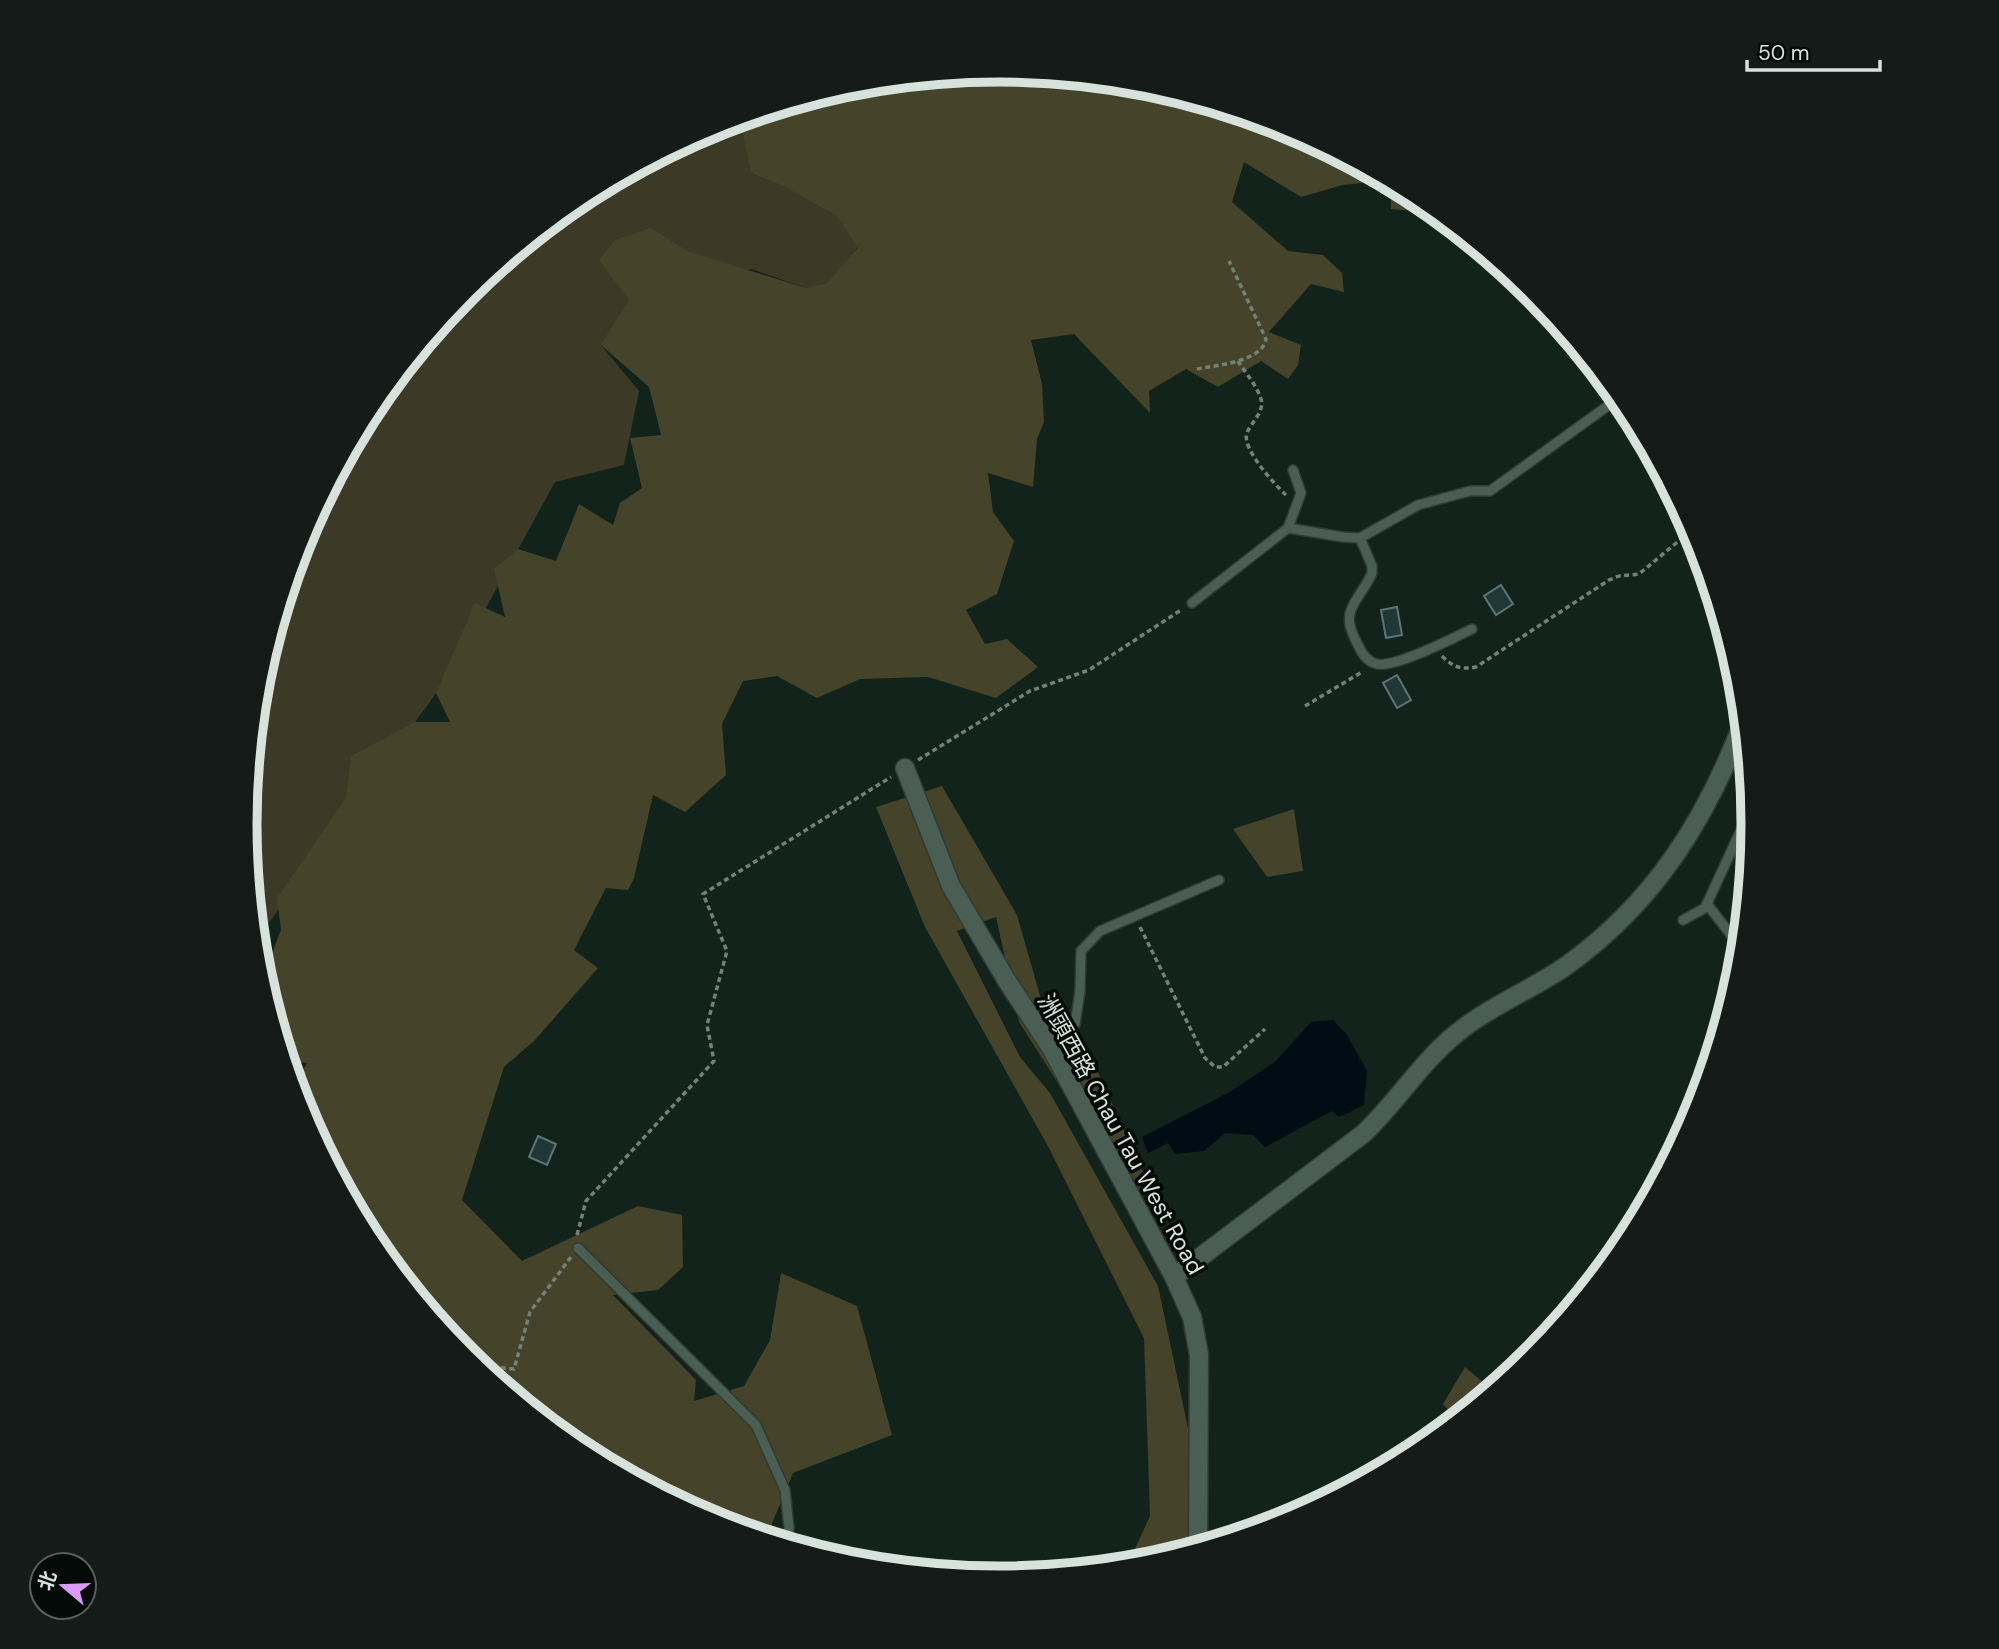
<svg xmlns="http://www.w3.org/2000/svg" width="1999" height="1649" viewBox="0 0 1999 1649" font-family="'DM Sans','Noto Sans SC',sans-serif">
<style>
.green{fill:#3c3a26}
.forest{fill:#454329}
.water{fill:#000c13}
.building{fill:#213737;stroke:#5d7574;stroke-width:2}
.lines{fill:none;stroke-linecap:round;stroke-linejoin:round}
.lane-casing{stroke:#2f3b35;stroke-width:12}
.street-casing{stroke:#2f3b35;stroke-width:21}
.path{stroke:#728179;stroke-width:3.5;stroke-dasharray:5 3.5;stroke-linecap:butt}
.lane{stroke:#4b5e54;stroke-width:9}
.street{stroke:#4b5e54;stroke-width:18}
.labels{text-anchor:middle;stroke-width:7;stroke-linejoin:round;paint-order:stroke}
.street-label{font-size:23px;fill:#d7e2dc;stroke:#040a07}
.rim{fill:none;stroke:#d7e2dc;stroke-width:9}
</style>
<rect width="100%" height="100%" fill="#11231b"/>
<path class="green" d="M791,103L780,117L751,173L833,207L858,247L833,285L806,288L751,269L601,345L639,391L624,465L555,482L448,677L266,927L264,987L259,971L245,824L260,677L303,535L372,405L466,291L581,197L711,127Z"/>
<path class="forest" d="M1000,70L1147,85L1289,128L1419,197L1438,213L1391,209V194L1372,182L1343,185L1301,197L1244,162L1232,202L1288,251L1323,255L1342,273L1344,292L1311,284L1269,332L1301,345L1298,365L1288,379L1261,361L1218,387L1186,369L1149,391L1150,413L1074,334L1031,340L1042,384L1044,422L1037,439L1033,487L988,473L993,512L1014,541L997,594L966,610L985,644L1007,639L1038,667L996,698L928,677L860,679L817,698L777,676L743,681L722,724L726,775L685,812L653,795L634,878L628,890L606,888L574,950L598,968L535,1040L504,1067L462,1200L522,1261L638,1206L682,1215L683,1267L658,1290L613,1295L696,1380L694,1401L744,1386L770,1340L781,1273L857,1306L892,1435L793,1473L766,1538L710,1521L580,1452L466,1358L372,1243L302,1113L294,1086L307,1063L287,1061L262,979L281,930L277,898L346,798L351,756L415,722H450L436,693L475,603L505,617L494,569L518,549L556,561L579,504L613,525L620,503L642,488L630,438L661,435L649,387L601,345L629,300L599,260L615,240L651,228L687,251L806,288L827,283L858,248L837,216L787,188L751,173L743,134L768,110L780,117L791,103L853,84Z
M942,786L1017,915L1045,1013L1082,1037L1149,1185L1132,1199L1019,1022L996,917L957,931L1020,1057L1050,1093L1158,1286L1197,1471L1190,1551L1146,1565L1127,1566L1150,1516L1144,1338L1049,1148L925,927L876,807Z
M1294,809L1303,871L1267,877L1233,829Z
M1465,1367L1493,1391L1457,1421L1443,1404Z"/>
<path class="water" d="M1333,1020L1347,1035L1367,1071L1364,1105L1339,1117L1332,1111L1265,1147L1253,1135L1225,1133L1204,1151L1175,1154L1168,1143L1148,1153L1142,1137L1228,1093L1275,1062L1311,1022Z"/>
<path class="building" d="M1501,585L1513,604L1496,615L1484,596Z
M1397,607L1402,635L1386,638L1381,610Z
M1397,675L1411,700L1397,708L1383,683Z
M538,1136L556,1144L547,1165L529,1157Z"/>
<g class="lines">
<defs>
<path id="lane" d="M1288,528L1301,493L1293,470
M1360,538L1372,566V573C1367,586 1356,597 1351,610C1347,621 1351,631 1356,641C1361,651 1365,661 1377,664C1396,668 1453,638 1472,629
M1192,603L1288,528L1343,537L1360,538L1418,505L1470,491H1490L1620,397
M1707,904L1742,949
M1683,920L1705,908L1752,806
M1051,1048L1075,1024L1080,991L1081,951L1100,931L1219,880
M578,1248L756,1425L785,1490L789,1528L785,1544"/>
<path id="street" d="M905,768L951,886L1007,981L1051,1048L1174,1277L1192,1317L1199,1355L1198,1549
M1174,1277L1363,1134C1397,1102 1421,1062 1457,1033C1490,1006 1531,990 1566,966C1654,903 1706,820 1744,720"/>
</defs>
<use href="#lane" class="lane-casing"/>
<use href="#street" class="street-casing"/>
<path class="path" d="M1238,361C1245,372 1257,386 1261,399C1265,412 1251,422 1247,433C1241,448 1275,485 1286,495
M1197,369C1217,365 1262,362 1266,339L1229,261
M1442,656C1453,667 1461,670 1476,667L1609,580L1619,576L1639,574L1693,529
M1305,706L1362,672
M918,760L1030,691L1089,670L1181,610
M1140,927L1205,1058L1215,1067H1223L1265,1029
M577,1235L586,1201L714,1061L707,1025L727,951L703,894L891,777
M468,1360L483,1366L514,1369L530,1312L571,1257"/>
<use href="#lane" class="lane"/>
<use href="#street" class="street"/>
</g>
<g class="labels">
<g class="street-label">
<text transform="translate(1121 1134) rotate(61)" y="8">洲頭西路 Chau Tau West Road</text>
</g>
</g>
<path d="M0 0H1999V1649H0ZM257 824a742 742 0 1 1 1484 0a742 742 0 1 1-1484 0Z" fill="#151b18" fill-rule="evenodd"/>
<path class="rim" d="M257 824a742 742 0 1 1 1484 0a742 742 0 1 1-1484 0Z"/>
<g transform="translate(63 1586) rotate(289)"><circle r="33" fill="#040a07" stroke="#58605c" stroke-width="2"/>
<path d="M0-5L12 26L0 18L-12 26Z" fill="#da9af6"/>
<text y="-10" font-size="19" font-weight="bold" text-anchor="middle" fill="#d7e2dc">北</text>
</g>
<path d="M1747 60v10h133v-10" fill="none" stroke="#d7e2dc" stroke-width="3.5"/>
<text x="1758" y="60" font-size="21" fill="#d7e2dc" stroke="#040a07" stroke-width="5" paint-order="stroke">50 m</text>
</svg>
